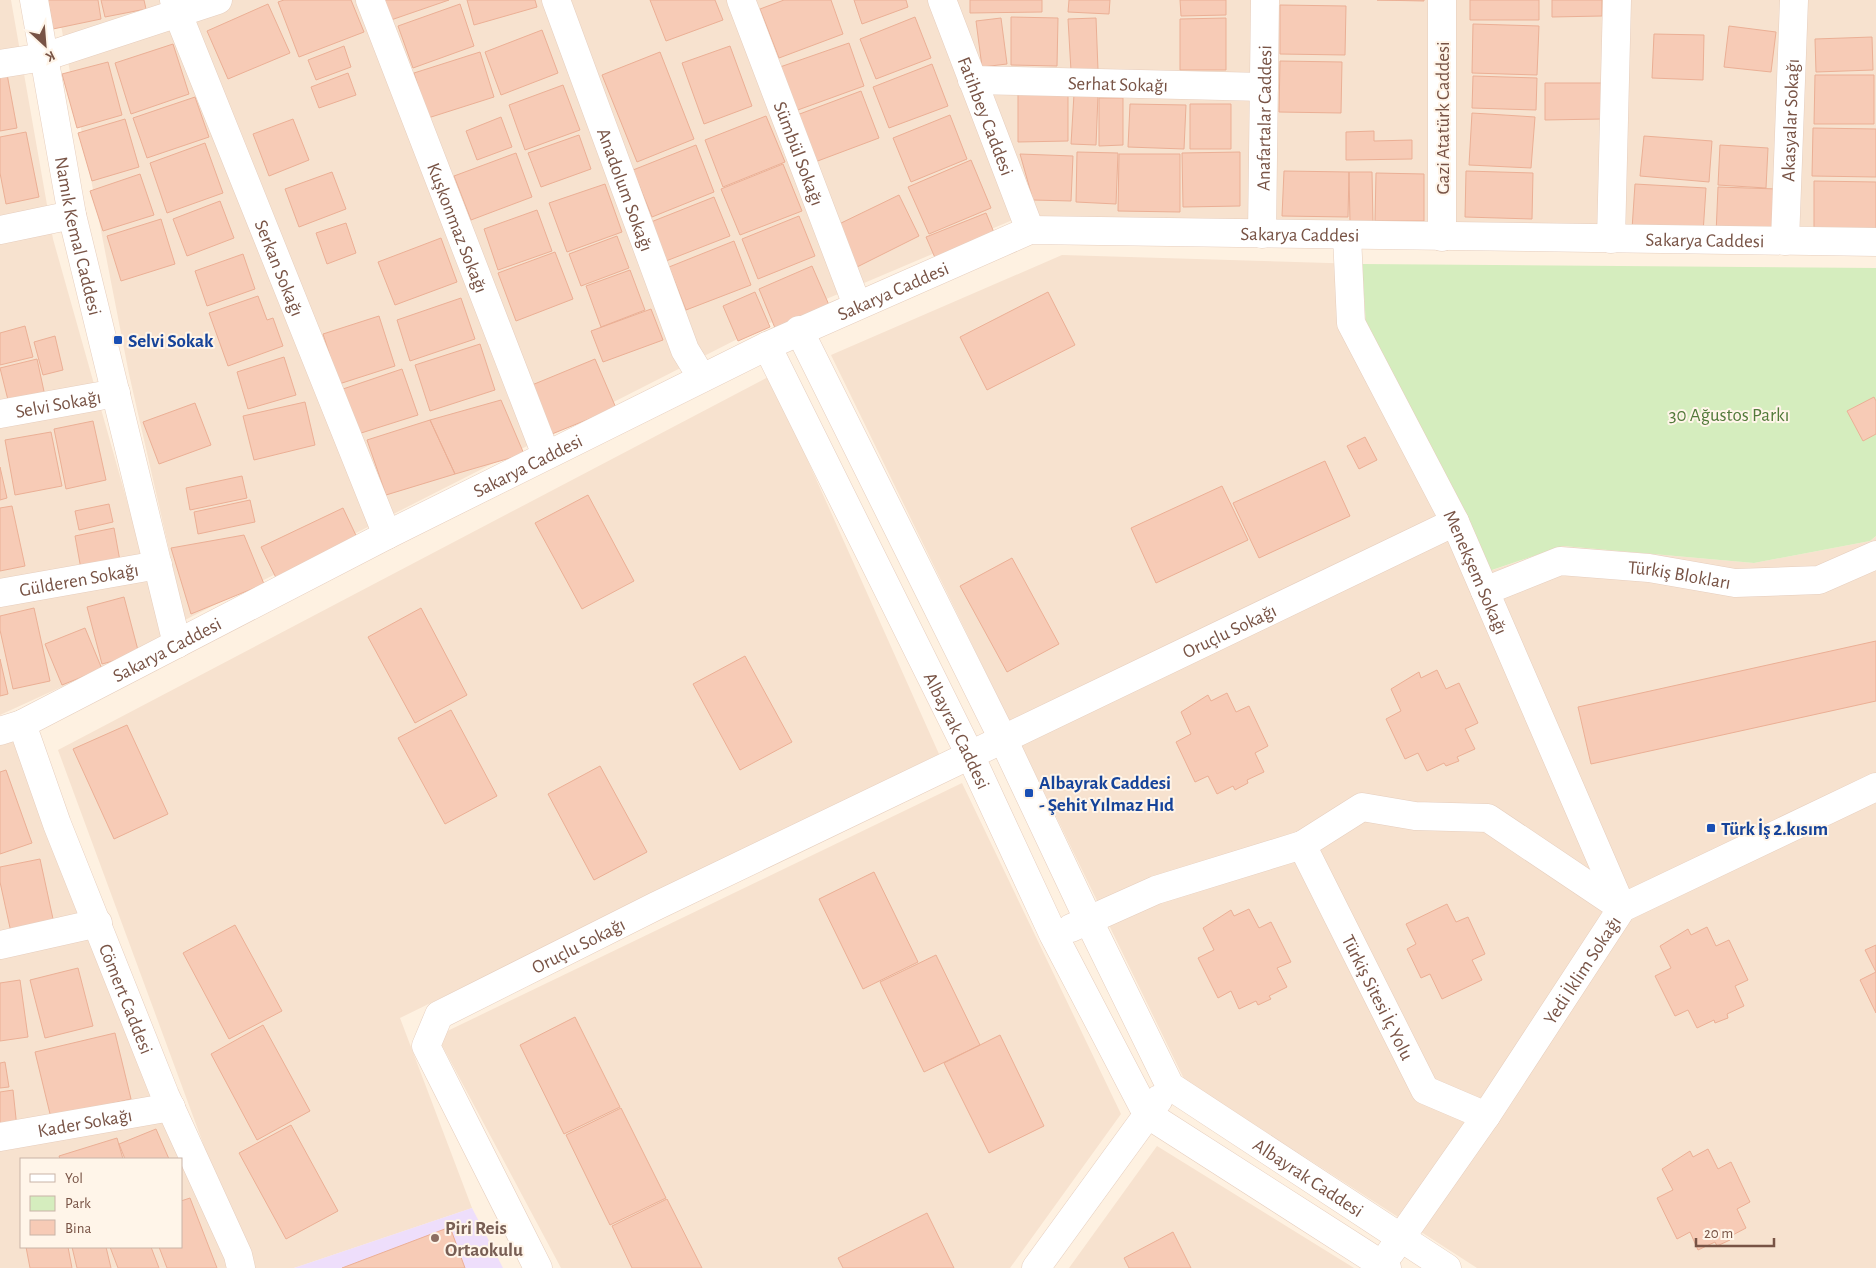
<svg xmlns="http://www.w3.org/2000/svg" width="1876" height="1268" viewBox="0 0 1876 1268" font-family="'Alegreya Sans',sans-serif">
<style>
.residential{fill:#f7e2cf;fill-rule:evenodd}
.education{fill:#eedefb}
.green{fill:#d5edbe}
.building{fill:#f7cbb6;stroke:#ebaf95}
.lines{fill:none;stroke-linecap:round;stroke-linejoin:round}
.minor-casing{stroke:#e6cebe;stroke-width:29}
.minor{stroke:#fff;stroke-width:28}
.transit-dot{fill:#1a4fb4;stroke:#fff5e9;stroke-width:2}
.education-dot{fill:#8d6e63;stroke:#fff5e9;stroke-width:2}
.labels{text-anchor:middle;stroke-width:4;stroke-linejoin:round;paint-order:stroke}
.street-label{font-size:19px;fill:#785345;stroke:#fff5e9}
.transit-label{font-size:19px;font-weight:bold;fill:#164399;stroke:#fff5e9;text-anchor:start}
.park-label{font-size:19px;fill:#527a3a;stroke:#fff5e9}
.education-label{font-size:19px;font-weight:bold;fill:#785e54;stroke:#fff5e9;text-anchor:start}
</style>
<rect width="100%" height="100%" fill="#fef1e1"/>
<path class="residential" d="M0,0H11L53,239L166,639L0,715Z
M56,0H1876V227L1015,219L765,325L185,620L129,374Z
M1062,255L1362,264L1366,325L1484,573L1563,546L1754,563L1870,541L1876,536V1268H1477L1184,1079L831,355Z
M770,376L939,754L400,1018L472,1208L294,1268H249L58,750Z
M23,736L225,1258L228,1268H0V744ZM21,1159H181V1247H21Z
M962,783L1121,1114L1010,1268H561L437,1036Z
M1157,1146L1354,1268H1069Z"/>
<path class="education" d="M472,1208L503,1268H294Z"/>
<path class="green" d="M1362,264L1876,268V536L1870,541L1754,563L1563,546L1483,573L1366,325Z"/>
<path class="building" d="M48,0H98L101,19L53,29Z
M101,0H144L146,9L105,17Z
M284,0H351L364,32L299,57L278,2Z
M384,0H449L391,20Z
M467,0H535L537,7L474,25Z
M650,0H715L723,20L666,41Z
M784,0H831L843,34L779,58L760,9Z
M854,0H906L908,7L862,24Z
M970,0H1042V12L970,13Z
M1069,0H1110L1109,14L1068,12Z
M1180,0H1226V15L1181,16Z
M1377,0H1424V1Z
M1470,0H1539V20H1470Z
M1552,0H1602V16L1552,17Z
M268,4L290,53L228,79L207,31Z
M460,4L474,46L413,68L398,26Z
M1280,5L1346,6L1345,55L1280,54Z
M915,17L931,58L876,79L860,39Z
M1011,17L1058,18L1057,66L1011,65Z
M1001,18L1007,64L982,67L976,21Z
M1096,18L1098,70L1071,71L1068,19Z
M1226,18V70H1180V19Z
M1473,24L1539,26L1537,75L1472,73Z
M1729,26L1776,32L1771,72L1724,67Z
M542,30L558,73L501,95L485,52Z
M1654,34L1704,35L1703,80L1652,78Z
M1872,37L1873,70L1816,72L1815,39Z
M849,43L864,86L795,111L780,67Z
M173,44L189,94L131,114L115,63Z
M344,46L351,67L316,80L308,60Z
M730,46L752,106L704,124L682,63Z
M480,52L494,97L428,118L414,73Z
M660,52L694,139L637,162L602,75Z
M1280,61L1342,62L1341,113L1279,112Z
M108,62L122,115L77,128L62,74Z
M932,64L948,106L889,128L873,87Z
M348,73L356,95L319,108L311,87Z
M7,74L17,128L0,131V75Z
M1815,75H1874V124H1814Z
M1473,76L1537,78L1536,110L1472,108Z
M1545,83H1603V119L1545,120Z
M563,85L580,130L525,150L509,105Z
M1068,89V141L1018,142V90Z
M861,91L879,138L815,162L797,115Z
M1074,94L1098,95L1096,145L1071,144Z
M195,97L209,137L147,158L133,118Z
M1099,98H1123V145L1099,146Z
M1130,104L1186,105L1184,149L1128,147Z
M1190,104H1231V149H1190Z
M1472,113L1535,117L1531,168L1469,165Z
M950,115L967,159L911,182L893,138Z
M766,116L785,162L723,187L705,140Z
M501,117L512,147L477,160L466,131Z
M125,119L139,167L92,181L78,133Z
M293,119L309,160L269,176L253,134Z
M1813,128L1876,129V177L1812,176Z
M1374,131V141L1412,140V159L1346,160V132Z
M26,132L39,197L6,204L0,173V137Z
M579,135L591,169L541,187L528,153Z
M1644,136L1712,141L1709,182L1640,176Z
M205,143L223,193L167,213L150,163Z
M696,145L714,192L652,217L633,170Z
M1720,145L1768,148L1766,188L1718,185Z
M1077,152L1118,153L1116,204L1076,202Z
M1240,152V206L1183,207L1182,153Z
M516,153L532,197L471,220L454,176Z
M1020,154L1073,156L1071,201L1033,200Z
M1119,154H1180V212L1118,211Z
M971,160L991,208L929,234L908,187Z
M783,164L802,211L740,235L721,189Z
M1284,171L1349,172L1348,217L1282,216Z
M1466,171L1533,173L1532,219L1465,217Z
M332,172L346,209L299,227L285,189Z
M1349,172H1372L1373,223H1350Z
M1376,173L1424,174V221H1375Z
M140,174L154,215L103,231L90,191Z
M1814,181L1876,182V237H1814Z
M605,184L622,232L567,252L549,203Z
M1635,184L1706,188L1703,233L1632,229Z
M1718,187L1777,189L1775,236L1716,234Z
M899,195L919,236L857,267L837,225Z
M714,197L730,236L666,261L651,222Z
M220,201L234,238L187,256L173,219Z
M537,210L552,251L498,270L484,229Z
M986,213L995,235L936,260L926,237Z
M799,216L815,256L758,279L742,239Z
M161,219L175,264L121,281L107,236Z
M346,223L356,253L327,264L316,233Z
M617,236L629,268L581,286L569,254Z
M441,238L457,282L395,305L378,262Z
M734,241L751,285L686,310L669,267Z
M555,252L573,299L516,321L498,273Z
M243,254L255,289L207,306L195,271Z
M812,266L829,305L775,328L759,289Z
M630,270L645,310L601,327L586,286Z
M755,292L770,327L738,341L723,306Z
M1048,292L1075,345L987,390L960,337Z
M258,296L267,320L273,318L283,346L228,366L209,313Z
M461,298L475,339L410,361L397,320Z
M651,309L663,340L603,362L591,331Z
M379,316L395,366L339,384L323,334Z
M25,326L33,357L0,365V333Z
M55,336L63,370L43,375L34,342Z
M480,344L495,390L430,411L415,365Z
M284,357L296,395L248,409L237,372Z
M37,359L45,396L9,404L0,368Z
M595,359L616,408L552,434L532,385Z
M402,369L418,415L358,434L343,389Z
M1874,397L1876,401V434L1863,441L1847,411Z
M501,400L524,454L455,474L430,420Z
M305,402L315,445L254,460L243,416Z
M195,403L211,445L159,464L143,422Z
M430,420L455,474L386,495L367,440Z
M93,421L106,480L66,489L54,429Z
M51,432L62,486L15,495L5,440Z
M1365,437L1377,460L1359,469L1347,446Z
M1325,461L1350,516L1259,558L1233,503Z
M0,467L7,498L0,500Z
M242,476L247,498L190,510L186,488Z
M1222,486L1248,540L1156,583L1131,528Z
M588,495L634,581L582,609L535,523Z
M250,500L255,522L198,534L194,512Z
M109,504L113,522L79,530L75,511Z
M12,506L25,566L0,571V508Z
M343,508L361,546L280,586L261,547Z
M114,528L120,561L81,569L75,536Z
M244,535L264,584L191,614L171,548Z
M1012,558L1059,644L1007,672L960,586Z
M124,597L139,654L102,664L87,607Z
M34,608L50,681L13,689L0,630V616Z
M421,608L467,695L415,723L368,637Z
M85,628L102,669L62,685L45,644Z
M1876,641V701L1591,764L1578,707Z
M745,656L792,742L740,770L693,684Z
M0,659L8,694L0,696Z
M1437,670L1446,689L1459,683L1478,723L1465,729L1475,749L1457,757L1459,761L1446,766L1444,763L1427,771L1418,753L1405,759L1386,719L1401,711L1391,689L1419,672L1421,678Z
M1227,693L1236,712L1249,706L1268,746L1255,753L1264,772L1247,780L1248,783L1235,790L1233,786L1217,794L1208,776L1195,782L1176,742L1191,734L1181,712L1208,695L1211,701Z
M451,710L497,796L445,824L398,738Z
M127,725L168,814L114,839L73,749Z
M600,766L647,852L594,880L548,794Z
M6,770L32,843L0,854V772Z
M40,859L55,928L12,937L0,882V867Z
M874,872L918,962L863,989L819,899Z
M1447,904L1456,922L1468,917L1485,954L1472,960L1482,980L1442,999L1430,974L1421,978L1407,949L1416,944L1406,924Z
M1249,909L1259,928L1271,922L1291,962L1277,968L1287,987L1269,996L1271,999L1258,1005L1256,1001L1239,1009L1231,991L1218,998L1198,958L1214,950L1203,928L1231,910L1234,916Z
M235,925L282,1011L229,1039L183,953Z
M1707,927L1716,946L1729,940L1748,980L1735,986L1744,1006L1727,1014L1728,1018L1715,1023L1714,1020L1697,1028L1688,1010L1675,1016L1655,976L1671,968L1660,946L1688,929L1691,935Z
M1876,945V1013L1860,980L1876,972L1865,950Z
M936,955L980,1045L924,1072L880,982Z
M78,968L93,1026L45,1038L30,980Z
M20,980L28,1037L0,1041V983Z
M575,1017L620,1107L564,1134L520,1045Z
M263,1025L310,1111L257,1140L211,1054Z
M115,1033L131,1099L51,1118L35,1052Z
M1000,1035L1044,1126L989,1153L944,1063Z
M5,1062L9,1087L0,1088V1063Z
M13,1090L17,1128L0,1130V1092Z
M621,1108L666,1198L610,1225L566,1135Z
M291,1125L338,1211L286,1239L239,1153Z
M156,1129L169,1159H125L119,1144Z
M117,1138L123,1159H60L59,1156Z
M1708,1149L1718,1169L1731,1162L1750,1202L1737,1209L1746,1228L1729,1237L1730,1240L1717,1246L1715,1242L1698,1250L1690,1232L1677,1239L1657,1198L1673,1190L1662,1169L1690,1151L1693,1157Z
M190,1198L217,1268H167L159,1247H181V1201Z
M667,1199L702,1268H632L612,1226Z
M927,1213L954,1268H843L838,1258Z
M450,1227L465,1268H342Z
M1173,1232L1191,1268H1129L1124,1258Z
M26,1247H68L72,1268H30Z
M72,1247H106L111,1268H77Z
M110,1247H151L159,1268H118Z"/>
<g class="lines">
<defs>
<g id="minor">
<path id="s1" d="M34,0L72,215L177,644"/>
<path id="s2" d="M174,0L178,14L387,535"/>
<path id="s3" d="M370,0L546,455"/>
<path id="s4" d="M556,0L685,350L702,378"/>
<path id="s5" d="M741,0L857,305"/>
<path id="s6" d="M942,0L1030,230"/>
<path d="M0,64L44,57L218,0"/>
<path id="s7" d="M972,80L1264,87"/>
<path d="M0,230L72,215"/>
<path id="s8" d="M1262,234L1265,0"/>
<path id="s9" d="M1347,236L1351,323L1455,522L1622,908"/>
<path d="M1442,237V0"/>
<path d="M1611,239L1617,0"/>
<path id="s10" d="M1785,241L1794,0"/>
<path id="s11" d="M799,330L1003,739L1089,921L1170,1086L1447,1268"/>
<path id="s12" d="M767,346L970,755L1053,934L1147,1114L1387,1268"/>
<path id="s13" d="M0,414L116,393"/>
<path id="s14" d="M1485,591L1560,561L1649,568L1735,583L1819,580L1876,555"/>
<path id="s15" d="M0,593L158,565"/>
<path id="s16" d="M22,724L57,824L165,1095L238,1255L241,1268"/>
<path id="s17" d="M0,731L22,724L387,535L767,346L1030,230L1876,242"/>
<path d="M1302,845L1362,807L1415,816L1488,818L1622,908"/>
<path id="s18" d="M1071,928L1156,890L1302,845L1425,1090L1486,1116"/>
<path d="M0,945L98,923"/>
<path id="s19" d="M0,1137L171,1107"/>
<path id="s20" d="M1390,1253L1486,1116L1622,908L1876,787"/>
<path id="s21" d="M538,1268L426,1046L439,1015L656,906L1455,522"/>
<path d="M1036,1268L1159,1099"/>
</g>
</defs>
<use href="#minor" class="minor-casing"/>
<use href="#minor" class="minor"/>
</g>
<g class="transit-dot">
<rect x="113" y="335" width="10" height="10" rx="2.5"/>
<rect x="1024" y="788" width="10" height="10" rx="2.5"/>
<rect x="1706" y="823" width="10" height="10" rx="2.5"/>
</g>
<circle class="education-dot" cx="435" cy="1238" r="5"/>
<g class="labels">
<g class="street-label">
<text dy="7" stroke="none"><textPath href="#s7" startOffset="146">Serhat Sokağı</textPath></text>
<text dy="7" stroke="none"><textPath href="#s6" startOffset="124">Fatihbey Caddesi</textPath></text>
<text dy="7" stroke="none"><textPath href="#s8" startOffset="116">Anafartalar Caddesi</textPath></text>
<text transform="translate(1442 118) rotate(-90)" y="7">Gazi Atatürk Caddesi</text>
<text dy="7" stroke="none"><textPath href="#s10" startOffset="121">Akasyalar Sokağı</textPath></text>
<text dy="7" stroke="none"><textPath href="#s5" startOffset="164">Sümbül Sokağı</textPath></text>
<text dy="7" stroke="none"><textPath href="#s4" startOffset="202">Anadolum Sokağı</textPath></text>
<text dy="7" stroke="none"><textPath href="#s3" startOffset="244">Kuşkonmaz Sokağı</textPath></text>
<text dy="7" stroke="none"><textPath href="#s1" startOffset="240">Namık Kemal Caddesi</textPath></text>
<text dy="7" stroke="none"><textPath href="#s17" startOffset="1416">Sakarya Caddesi</textPath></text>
<text dy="7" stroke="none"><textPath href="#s17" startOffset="1821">Sakarya Caddesi</textPath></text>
<text dy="7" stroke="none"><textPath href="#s2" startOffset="288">Serkan Sokağı</textPath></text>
<text dy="7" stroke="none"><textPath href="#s17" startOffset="996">Sakarya Caddesi</textPath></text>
<text dy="7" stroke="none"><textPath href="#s13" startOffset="59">Selvi Sokağı</textPath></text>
<text dy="7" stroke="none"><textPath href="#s17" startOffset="591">Sakarya Caddesi</textPath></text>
<text dy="7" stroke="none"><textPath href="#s9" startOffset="366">Menekşem Sokağı</textPath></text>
<text dy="7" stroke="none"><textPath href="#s14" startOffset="201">Türkiş Blokları</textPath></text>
<text dy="7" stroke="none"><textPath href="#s15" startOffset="80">Gülderen Sokağı</textPath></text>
<text dy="7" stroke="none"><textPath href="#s21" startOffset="1161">Oruçlu Sokağı</textPath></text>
<text dy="7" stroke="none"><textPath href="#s17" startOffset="186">Sakarya Caddesi</textPath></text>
<text dy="7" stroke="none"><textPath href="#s12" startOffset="429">Albayrak Caddesi</textPath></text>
<text dy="7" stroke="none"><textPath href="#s21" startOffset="438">Oruçlu Sokağı</textPath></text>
<text dy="7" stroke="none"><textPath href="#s20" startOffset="342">Yedi İklim Sokağı</textPath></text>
<text dy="7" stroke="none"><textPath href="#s18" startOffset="416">Türkiş Sitesi İç Yolu</textPath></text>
<text dy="7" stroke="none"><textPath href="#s16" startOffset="294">Cömert Caddesi</textPath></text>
<text dy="7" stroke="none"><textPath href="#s19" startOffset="86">Kader Sokağı</textPath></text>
<text dy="7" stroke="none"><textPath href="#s11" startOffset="1008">Albayrak Caddesi</textPath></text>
</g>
<g class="transit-label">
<text x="128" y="347">Selvi Sokak</text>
<text x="1039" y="789">Albayrak Caddesi<tspan x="1039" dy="22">- Şehit Yılmaz Hıd</tspan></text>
<text x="1721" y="835">Türk İş 2.kısım</text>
</g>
<g class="park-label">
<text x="1729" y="421">30 Ağustos Parkı</text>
</g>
<g class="education-label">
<text x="445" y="1234">Piri Reis<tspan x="445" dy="22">Ortaokulu</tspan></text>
</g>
</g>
<rect x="20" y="1158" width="162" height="90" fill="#fff5e9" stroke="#c9b4a7"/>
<rect x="30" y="1174" width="25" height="8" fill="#ffffff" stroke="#c9b4a7"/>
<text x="65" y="1183" font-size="15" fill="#785345">Yol</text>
<rect x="30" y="1196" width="25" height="15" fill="#d5edbe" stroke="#c9b4a7"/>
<text x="65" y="1208" font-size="15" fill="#785345">Park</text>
<rect x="30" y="1220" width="25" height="15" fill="#f7cbb6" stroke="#c9b4a7"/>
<text x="65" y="1233" font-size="15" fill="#785345">Bina</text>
<g transform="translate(45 45) rotate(154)" stroke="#fff5e9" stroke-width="4" paint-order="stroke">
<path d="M0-4L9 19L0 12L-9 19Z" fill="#785345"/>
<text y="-8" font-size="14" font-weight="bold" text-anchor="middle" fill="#785345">K</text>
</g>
<path d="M1696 1238v8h78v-8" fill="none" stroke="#785345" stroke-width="2.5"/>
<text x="1704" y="1238" font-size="15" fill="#785345" stroke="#fff5e9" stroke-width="4" paint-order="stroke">20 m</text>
</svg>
